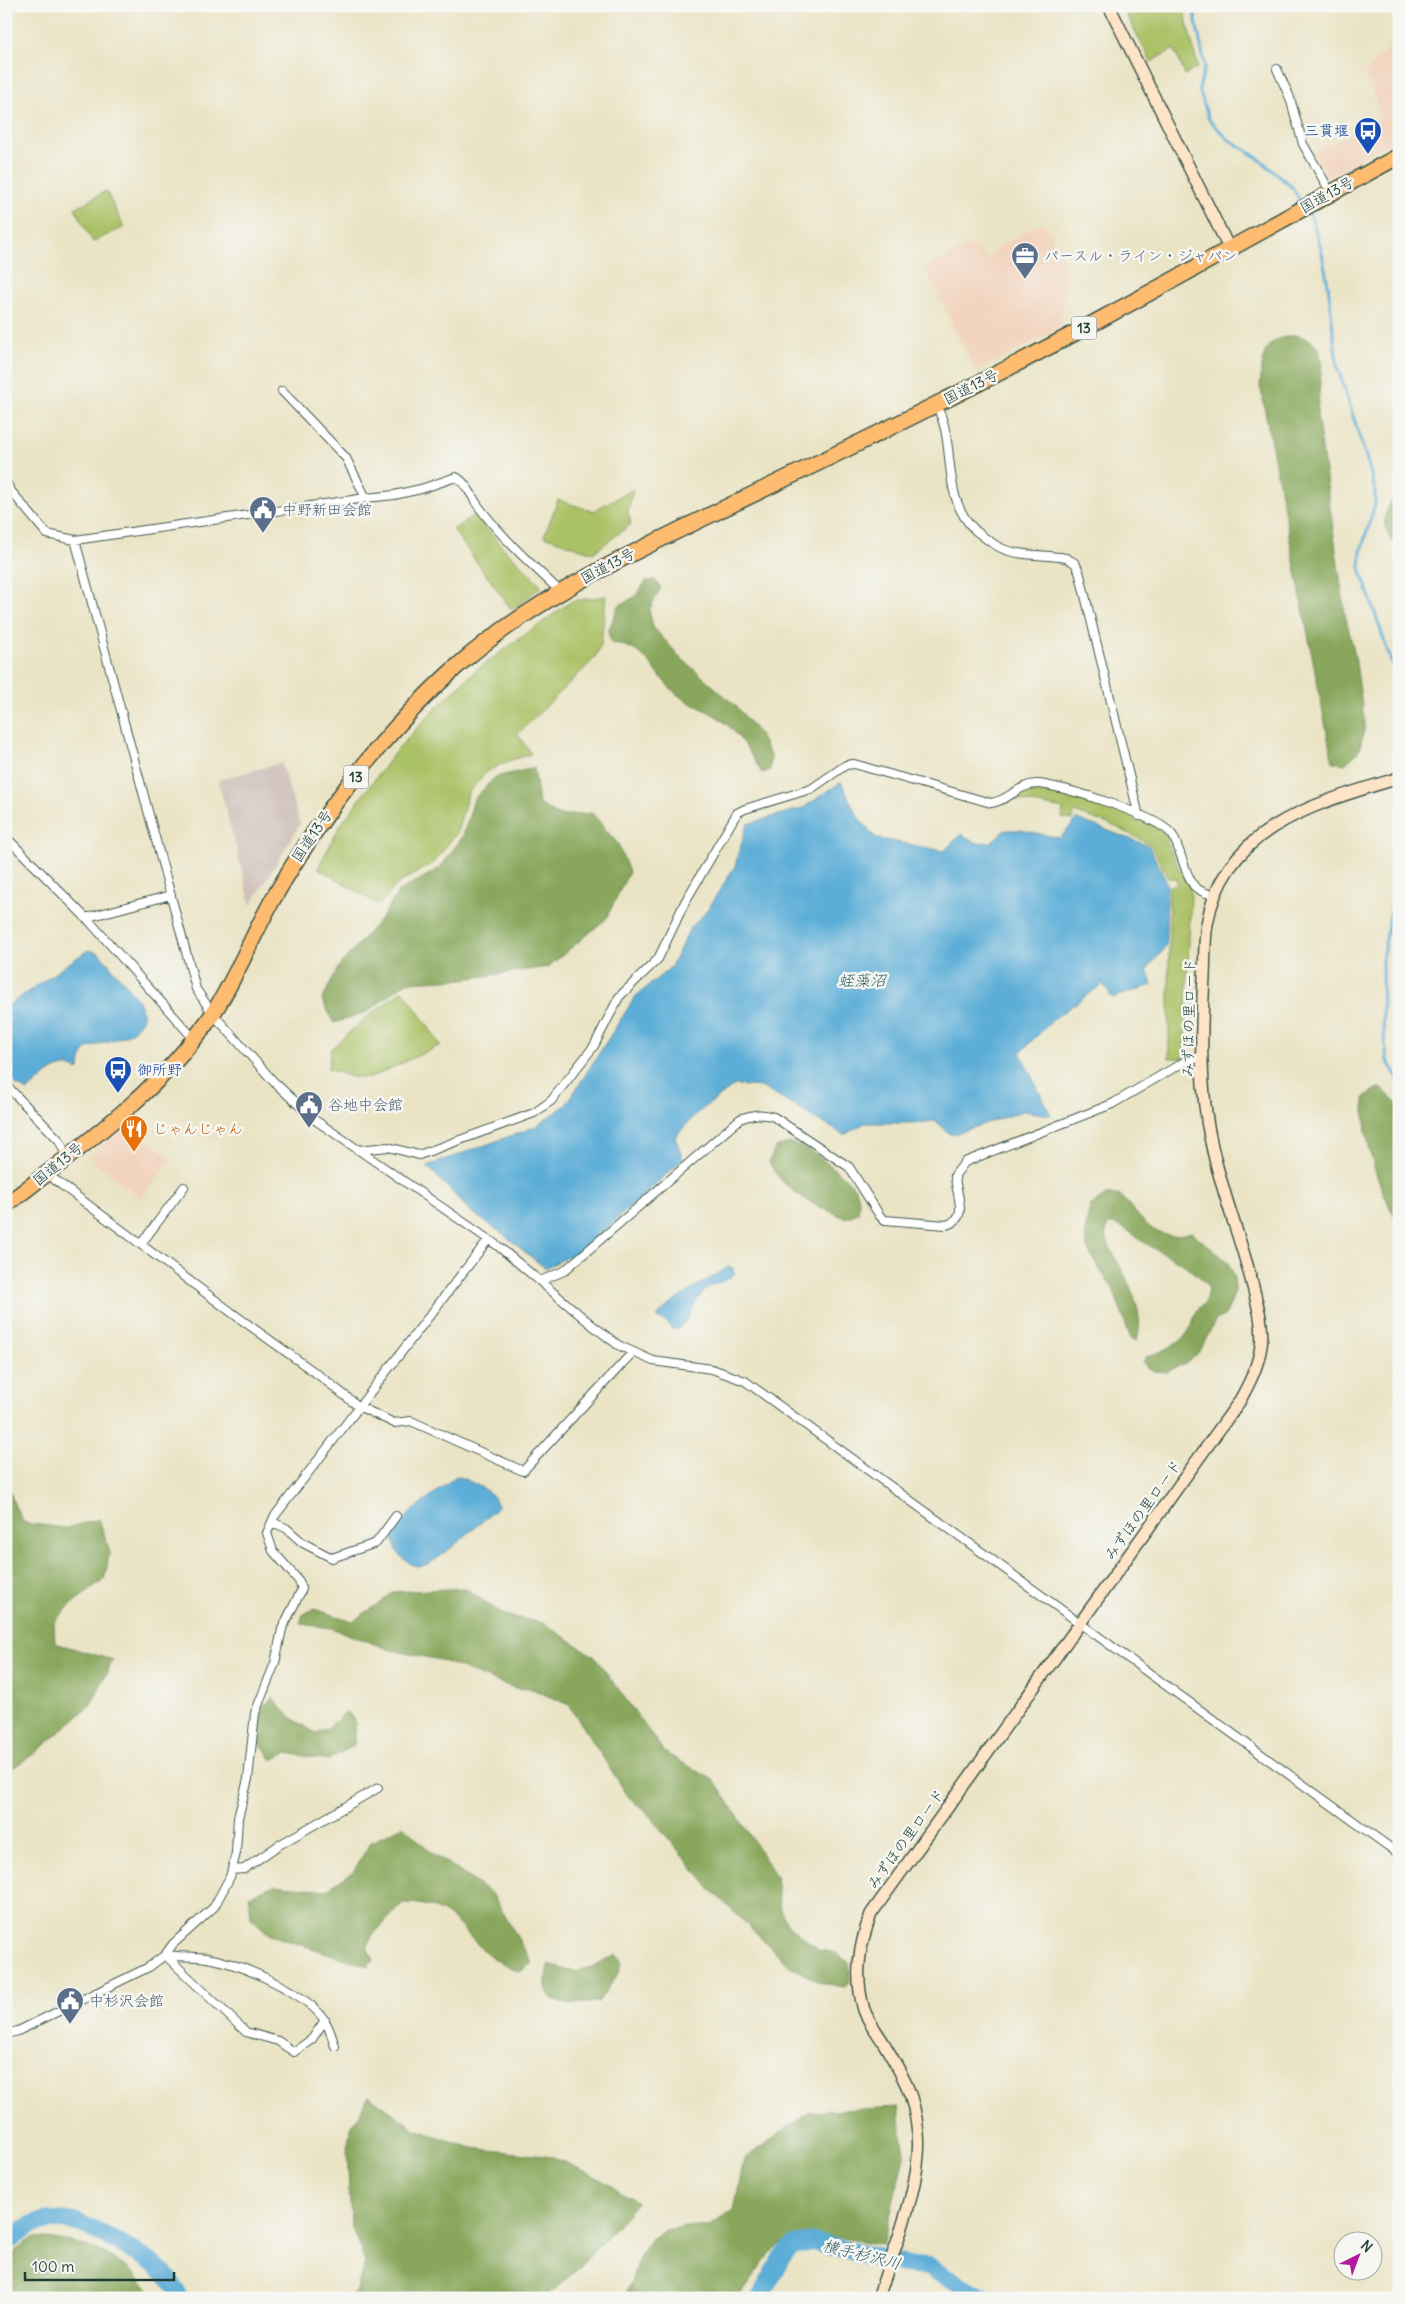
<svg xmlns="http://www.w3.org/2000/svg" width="1405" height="2304" viewBox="0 0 1405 2304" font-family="Delius,'Klee One',sans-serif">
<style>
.built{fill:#f2d4be}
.industrial{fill:#cfc0ba}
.green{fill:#abc166;stroke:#657f4d}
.forest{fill:#88a75b;stroke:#547248}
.water{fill:#5cadd7;stroke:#3e7586}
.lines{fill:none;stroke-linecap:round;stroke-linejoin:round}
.stream{stroke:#5cadd7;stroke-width:3}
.river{stroke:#5cadd7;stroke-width:18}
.street-casing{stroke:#3d564a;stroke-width:10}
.secondary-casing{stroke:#3d564a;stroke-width:14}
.highway-casing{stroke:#3d564a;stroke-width:18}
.street{stroke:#fff;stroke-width:8}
.secondary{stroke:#fee4c6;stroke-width:11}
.highway{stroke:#fdbc70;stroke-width:15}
.labels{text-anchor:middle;stroke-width:5;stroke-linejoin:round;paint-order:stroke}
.shield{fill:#f6f6f2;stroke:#60746d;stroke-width:1}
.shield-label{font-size:14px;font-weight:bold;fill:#1f3d34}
.transit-label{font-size:15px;fill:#164399;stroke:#f6f6f2;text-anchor:end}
.street-label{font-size:15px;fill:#1f3d34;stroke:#f6f6f2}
.service-label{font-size:15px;fill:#4e5e75;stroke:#f6f6f2;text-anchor:start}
.food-label{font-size:15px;fill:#c56008;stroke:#f6f6f2;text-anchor:start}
.water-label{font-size:16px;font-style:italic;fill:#315f65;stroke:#f6f6f2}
</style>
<rect width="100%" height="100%" fill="#f6f6f2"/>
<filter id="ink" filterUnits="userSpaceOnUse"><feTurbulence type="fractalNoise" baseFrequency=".02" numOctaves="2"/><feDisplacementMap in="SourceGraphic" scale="10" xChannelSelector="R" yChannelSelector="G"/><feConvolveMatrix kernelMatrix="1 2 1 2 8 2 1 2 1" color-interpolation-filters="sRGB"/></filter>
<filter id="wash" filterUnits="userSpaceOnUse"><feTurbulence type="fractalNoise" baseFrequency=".0096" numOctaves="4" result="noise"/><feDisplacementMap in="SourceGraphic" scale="20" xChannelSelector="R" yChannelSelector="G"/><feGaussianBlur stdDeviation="1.12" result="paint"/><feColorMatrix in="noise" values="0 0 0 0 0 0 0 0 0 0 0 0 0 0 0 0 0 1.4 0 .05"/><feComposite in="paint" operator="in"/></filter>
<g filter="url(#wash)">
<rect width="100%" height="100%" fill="#eae4c5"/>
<path class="built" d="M1399,36V140L1377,149L1328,178L1313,152L1376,121L1380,116L1375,99L1364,74Z
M1043,222L1059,252L1066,274L1061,322L1064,326L976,372L925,268L969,246L988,257L1000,245Z
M127,1123L172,1159L141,1198L88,1157Z"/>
<path class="industrial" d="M281,763L300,824L251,905L218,780Z"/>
<path class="green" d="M1122,6H1183L1198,67L1185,75L1174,49L1151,62Z
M106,191L124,227L93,242L75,208Z
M633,489L628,512L631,524L593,553L544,536L558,500L593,511Z
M475,514L497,541L542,586L512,610L453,530Z
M606,596L601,645L594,659L518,734L531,754L508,761L486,772L468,793L457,833L432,864L397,884L379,905L318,868L339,827L395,752L433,711L476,670L572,601Z
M1038,788C1083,798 1133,806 1169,837L1167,842L1180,871L1185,874L1190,885L1191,894L1184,1058H1169V886L1177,885L1176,878H1168L1151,845L1114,826L1074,812L1073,820L1062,818L1063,809L1012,799L1028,789Z
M403,990L441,1045L370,1078L351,1077L328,1069L331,1049L364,1019Z"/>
<path class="forest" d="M1296,335L1310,340L1318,347L1322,363L1317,414L1345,614L1355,656L1365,726L1359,751L1345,764L1333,762L1330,749L1260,385C1264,354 1260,340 1296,335Z
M1399,491V548C1378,529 1382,511 1399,491Z
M655,580L661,588L649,610L653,627L681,658L736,706L759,734L771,757L770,770L762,773C750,753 739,733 719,718C708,710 694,706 682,698C653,679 654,648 611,643L608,632L618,606L636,596L646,581Z
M534,768L539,804L559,816L592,813L618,844L629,872L606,919L548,967L463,979L407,982L367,1012L334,1023L322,1000L339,966L383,916L398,892L440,868L463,836L474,799L495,777Z
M1380,1087L1399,1105V1224C1377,1186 1363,1141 1364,1097Z
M790,1143C796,1145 802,1147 808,1150C817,1154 852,1182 856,1190C860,1197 859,1205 858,1213L845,1218C813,1203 786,1195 769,1162L776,1147Z
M1106,1195H1119C1144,1218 1152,1245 1191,1232L1227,1261L1234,1275L1235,1291L1230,1305L1225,1315L1215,1321L1200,1351L1191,1360L1167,1372L1154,1371L1147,1367L1143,1362L1147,1356C1162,1352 1182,1344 1190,1329C1193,1324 1194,1315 1197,1311C1206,1299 1208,1304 1208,1286C1189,1263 1169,1258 1145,1243C1132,1235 1124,1224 1108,1224L1105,1236C1118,1268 1148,1304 1137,1341L1131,1339L1112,1286L1102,1273L1087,1248L1085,1232L1090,1206Z
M6,1480L15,1506L24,1523L66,1528L99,1519L110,1552L104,1580L74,1602L54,1622L55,1643L113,1660L91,1705L34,1754L6,1772Z
M465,1588L504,1615L543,1623L595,1657L664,1752L715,1781L776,1876L780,1910L790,1928L820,1950L837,1953L849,1963L850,1980L845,1987L821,1983L791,1967L711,1890L650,1816L628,1796L569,1705L532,1689L514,1688L440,1660L391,1650L331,1628L300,1624L303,1614L314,1609L353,1621L380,1603L393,1592Z
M273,1697C285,1714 297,1723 316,1733L328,1728L347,1711L356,1723L354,1745L328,1760L286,1753L272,1760L259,1741L261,1709Z
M403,1826L430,1851L493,1895L532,1963L520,1972C510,1967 497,1963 489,1955C456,1927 452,1903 403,1903L372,1936L367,1948L374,1960L368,1966L270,1935L251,1918L249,1896L274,1885L326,1890L353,1872L371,1842Z
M616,1955L621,1960L619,1973L598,2002C582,2003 548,2010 546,1985C545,1979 548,1971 548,1965L575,1972L595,1966Z
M369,2096L415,2129L472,2148L553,2157L591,2174L638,2202L578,2269L544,2298H349L357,2290L365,2262L351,2225L347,2153L350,2130Z
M898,2107L905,2153L883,2245C846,2240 795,2222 768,2256C758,2267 747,2290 735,2298H625L641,2253L650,2240L665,2230L686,2226L708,2227L734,2210L744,2159L810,2112Z
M35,2237C92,2242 119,2254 157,2298H6C6,2265 4,2254 35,2237Z"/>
<path class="water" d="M841,782L858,817L876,838L944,851L961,834L977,843L991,842L1005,830H1021L1060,838L1077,819L1149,846L1167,883L1166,947L1147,969L1152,985L1112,998L1103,984L1056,1017L1020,1053L1051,1115L1023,1111L951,1135L936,1121L915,1123H865L844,1135L761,1087L735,1085L696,1114L675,1137L683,1159L584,1249L545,1268L503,1234L470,1211L427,1166L535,1127L566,1105L635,997L671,967L690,928L705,913L735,866L747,824L803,808Z
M88,950L99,953L125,983L141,1005L143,1019C139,1024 135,1030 130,1033C119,1040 88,1045 84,1052C80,1058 82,1065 78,1070C56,1058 43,1080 27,1091L17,1085L6,1075V1007Z
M728,1267L733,1268L734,1274C726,1283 713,1282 706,1289C694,1301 691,1317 679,1329H672L667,1322L657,1318C664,1304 713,1277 728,1267Z
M456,1476C472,1482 491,1489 498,1505L495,1510C482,1521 435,1565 422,1566C414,1567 410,1563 404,1559C396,1553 393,1542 392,1532L411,1512Z"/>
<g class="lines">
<path class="stream" d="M1193,6L1205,66L1199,89L1209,120L1228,139L1258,158L1292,187L1302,204
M1307,211L1312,219L1321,248L1328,285L1337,365L1370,470L1375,490V504L1361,551L1360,568L1399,685
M1399,868L1382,960L1383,1024L1387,1060L1399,1080"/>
<path class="river" d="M6,2244C17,2233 30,2223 45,2221C57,2219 72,2221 83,2225C96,2230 148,2258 157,2267C167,2275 175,2285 179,2298
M760,2298L781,2258L793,2245L815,2242L912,2266L929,2267L985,2298"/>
</g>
</g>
<g filter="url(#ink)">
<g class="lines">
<defs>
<path id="street" d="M1277,69L1290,98L1303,144L1331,193
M282,391L346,458L366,498
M936,405C958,444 939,497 976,531C984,537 992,544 1001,548C1021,557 1045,554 1066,558L1075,563L1079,571L1139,816
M6,482L10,490L47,534L75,540L366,498L394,495L421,489L456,477C467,483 472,497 479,507C503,539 532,565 561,592
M75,540L196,989L213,1014L274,1082L315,1120L498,1246L592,1325L618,1345L653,1361L712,1369L745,1381L1399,1854
M6,837L91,923L194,1039
M85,918L171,895
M6,1085L59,1140L67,1156
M358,1150L388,1147L419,1155L534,1113L551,1101L594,1046L619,997L658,959L685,902L737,813L745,809L811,789L846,765L854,764L991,803C1008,801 1018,785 1036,784C1059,784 1163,817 1173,836C1181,851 1184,872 1194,886C1199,891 1208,894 1215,896
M47,1174L235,1315L324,1379L358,1406L394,1423L411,1421L523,1471L632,1353
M141,1244L184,1187
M540,1281L564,1271L740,1119C753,1114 761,1113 774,1117L849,1167L880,1216L885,1220L946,1225C971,1218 955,1194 955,1175L965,1162L1112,1104L1184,1062L1201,1057
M272,1522L286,1528L303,1543L332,1558L376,1543L396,1516
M232,1870L244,1869L279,1845L378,1788
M165,1955L246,2032L278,2041L294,2052L312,2039L325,2020
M165,1955C179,1957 194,1956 207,1958C239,1963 308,1993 325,2021C330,2029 332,2038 335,2046
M6,2034L18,2031L149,1967L165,1955L173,1944L214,1907L230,1877L236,1853L238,1818L248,1779L255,1713L275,1663L282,1629L302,1589L299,1581L273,1551L267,1533L274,1517L488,1240"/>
<path id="secondary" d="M1109,6L1229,248
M878,2298C893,2250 923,2183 918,2133C914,2093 903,2076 883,2042C877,2032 868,2021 864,2010C854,1976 859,1946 871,1914L1239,1402C1249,1384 1258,1367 1261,1346C1264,1325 1257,1303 1252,1283C1240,1236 1221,1190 1211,1142C1199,1087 1201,1032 1204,977C1205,959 1204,941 1207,924C1224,826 1317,803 1399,778"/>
<path id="highway" d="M6,1205C78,1149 157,1094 210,1018C235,981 251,938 273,899C320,816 384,732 455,668C529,602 619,559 708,516C783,480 858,444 933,406C1091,328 1244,240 1399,156"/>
</defs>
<use href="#street" class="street-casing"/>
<use href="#secondary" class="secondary-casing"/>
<use href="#highway" class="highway-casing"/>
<use href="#street" class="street"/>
<use href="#secondary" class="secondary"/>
<use href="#highway" class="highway"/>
</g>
</g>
<defs>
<symbol id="bus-pin" viewBox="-11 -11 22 30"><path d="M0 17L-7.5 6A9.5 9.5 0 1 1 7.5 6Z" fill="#1a4fb4" stroke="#f6f6f2"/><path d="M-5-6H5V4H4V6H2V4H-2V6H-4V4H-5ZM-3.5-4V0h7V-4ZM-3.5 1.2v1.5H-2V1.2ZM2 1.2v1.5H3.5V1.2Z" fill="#fff"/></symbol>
<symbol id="office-pin" viewBox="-11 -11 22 30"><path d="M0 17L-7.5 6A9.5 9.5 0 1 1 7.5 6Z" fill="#5c6f8a" stroke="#f6f6f2"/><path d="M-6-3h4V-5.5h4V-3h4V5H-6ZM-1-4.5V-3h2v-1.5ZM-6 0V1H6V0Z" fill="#fff"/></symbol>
<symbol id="civic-pin" viewBox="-11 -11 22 30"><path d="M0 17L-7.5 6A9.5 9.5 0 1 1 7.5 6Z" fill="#5c6f8a" stroke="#f6f6f2"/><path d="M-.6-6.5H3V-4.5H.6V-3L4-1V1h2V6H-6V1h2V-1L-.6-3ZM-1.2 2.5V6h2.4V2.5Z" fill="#fff"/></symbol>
<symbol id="restaurant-pin" viewBox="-11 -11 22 30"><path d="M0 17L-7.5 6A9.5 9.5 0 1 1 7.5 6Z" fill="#e8710a" stroke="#f6f6f2"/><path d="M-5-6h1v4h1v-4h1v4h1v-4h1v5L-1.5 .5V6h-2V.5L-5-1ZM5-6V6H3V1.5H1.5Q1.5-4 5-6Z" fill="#fff"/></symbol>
</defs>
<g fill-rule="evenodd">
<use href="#bus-pin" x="1352" y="115" width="32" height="43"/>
<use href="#office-pin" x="1009" y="240" width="32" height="43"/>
<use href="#civic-pin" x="247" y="494" width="32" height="43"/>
<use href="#bus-pin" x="102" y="1054" width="32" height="43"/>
<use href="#civic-pin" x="293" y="1089" width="32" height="43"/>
<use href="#restaurant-pin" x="118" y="1113" width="32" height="43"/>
<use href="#civic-pin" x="54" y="1985" width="32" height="43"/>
</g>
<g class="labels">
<g class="shield">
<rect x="1071.5" y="316.5" width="25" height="23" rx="4"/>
<rect x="343.5" y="765.5" width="25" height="23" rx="4"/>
</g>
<g class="shield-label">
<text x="1084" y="333">13</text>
<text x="356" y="782">13</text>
</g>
<g class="transit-label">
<text x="1349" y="136">三貫堰</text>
<text x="137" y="1075" text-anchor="start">御所野</text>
</g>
<g class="street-label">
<text transform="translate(1327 195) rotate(-29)" y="5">国道13号</text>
<text transform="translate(971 387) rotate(-27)" y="5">国道13号</text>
<text transform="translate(608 566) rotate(-28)" y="5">国道13号</text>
<text transform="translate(312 836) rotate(-56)" y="5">国道13号</text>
<text transform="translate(1189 1018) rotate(-89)" y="5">みずほの里ロード</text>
<text transform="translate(58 1164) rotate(-39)" y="5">国道13号</text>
<text transform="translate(1143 1510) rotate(-54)" y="5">みずほの里ロード</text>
<text transform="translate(906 1839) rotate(-54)" y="5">みずほの里ロード</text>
</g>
<g class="service-label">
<text x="1044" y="261">パースル・ライン・ジャパン</text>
<text x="282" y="515">中野新田会館</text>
<text x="328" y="1110">谷地中会館</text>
<text x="89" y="2006">中杉沢会館</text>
</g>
<g class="food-label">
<text x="153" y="1134">じゃんじゃん</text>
</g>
<g class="water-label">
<text x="862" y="986">蛭藻沼</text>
<text transform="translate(862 2254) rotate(14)" y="6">横手杉沢川</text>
</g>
</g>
<rect width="1405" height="2304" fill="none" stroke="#f6f6f2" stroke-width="25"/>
<g transform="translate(1358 2256) rotate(42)"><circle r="24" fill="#f6f6f2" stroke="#a0aca6"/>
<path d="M0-4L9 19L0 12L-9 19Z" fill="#b5179e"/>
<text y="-8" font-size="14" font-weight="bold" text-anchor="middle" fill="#1f3d34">N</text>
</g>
<path d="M25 2272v8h149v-8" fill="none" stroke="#1f3d34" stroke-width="2.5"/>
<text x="32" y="2272" font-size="15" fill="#1f3d34" stroke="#f6f6f2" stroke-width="4" paint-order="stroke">100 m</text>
</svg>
